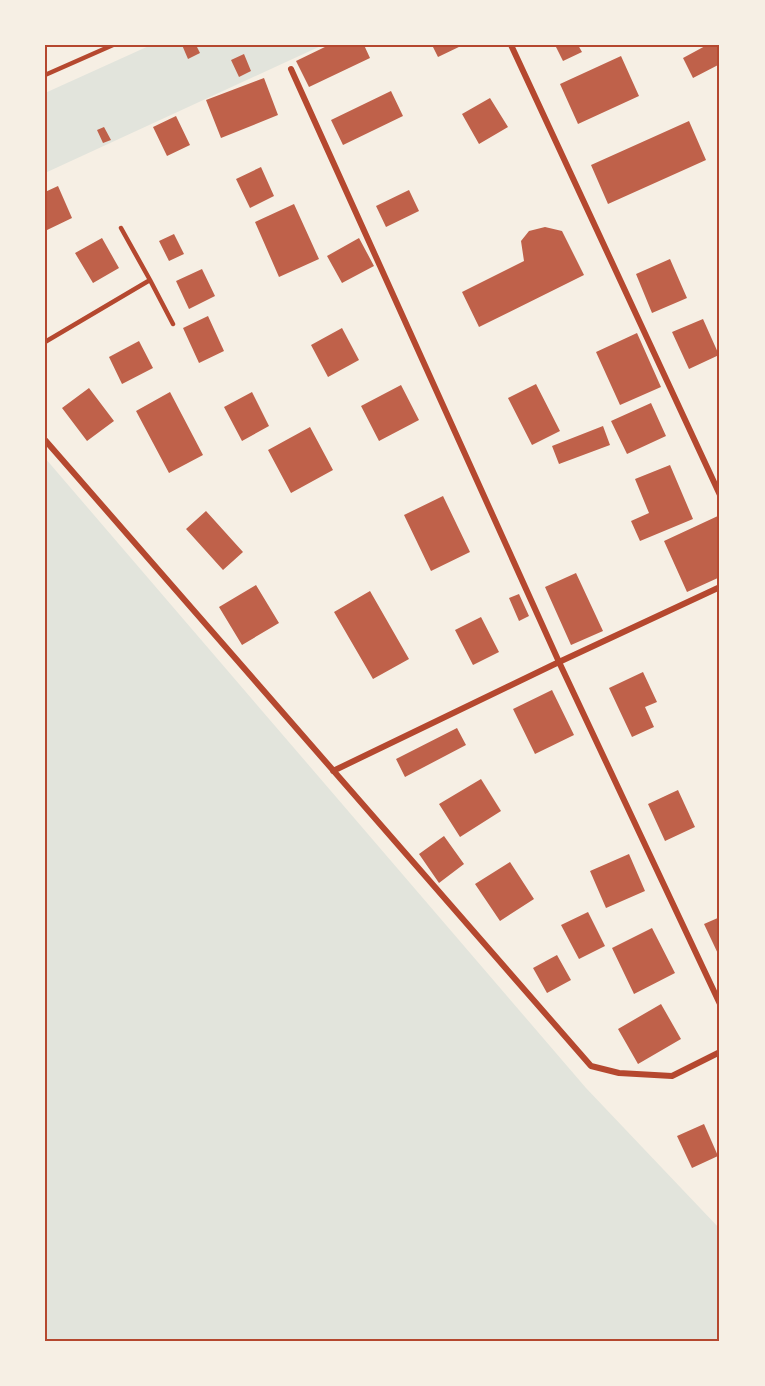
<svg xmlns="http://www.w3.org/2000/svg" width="765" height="1386" viewBox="0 0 765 1386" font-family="'DejaVu Sans',sans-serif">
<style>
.green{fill:#e2e4dc}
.building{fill:#bf614a}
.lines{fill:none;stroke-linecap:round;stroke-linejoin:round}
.service{stroke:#b5482f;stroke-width:4.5}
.minor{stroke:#b5482f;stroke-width:6}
.neatline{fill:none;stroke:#b5482f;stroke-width:2}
</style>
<rect width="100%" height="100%" fill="#f6efe4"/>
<path class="green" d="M151,45H323L45,173V93Z
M45,458L586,1088L720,1229V1341H45Z"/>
<path class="building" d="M182,45H196L200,53L188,59Z
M329,45H364L370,58L309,87L296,61Z
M432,45H463L438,57Z
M555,45H578L582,52L563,61Z
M707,45H720V64L693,78L683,58Z
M244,54L251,71L239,77L231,60Z
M621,56L639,96L578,124L560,84Z
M264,78L278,115L221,138L206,100Z
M391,91L403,116L343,145L331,120Z
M490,98L508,127L479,144L462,114Z
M176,116L190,145L167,156L153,127Z
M689,121L706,160L608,204L591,165Z
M104,127L111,140L103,143L97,130Z
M261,167L274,196L250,208L236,179Z
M58,186L72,218L45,231V192Z
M409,190L419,211L386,227L376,206Z
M294,204L319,259L279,277L255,222Z
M545,227L562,231L584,275L479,327L462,292L524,261L521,241L529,231Z
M174,234L184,254L169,261L159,241Z
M102,238L119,268L93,283L75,253Z
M359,238L374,266L342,283L327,256Z
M670,259L687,298L652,313L636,274Z
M202,269L215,296L189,309L176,281Z
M208,316L224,351L199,363L183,328Z
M703,319L719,355L689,369L672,332Z
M342,328L359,360L328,377L311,345Z
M637,333L661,387L620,405L596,352Z
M139,341L153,368L122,384L109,357Z
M536,384L560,431L532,445L508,398Z
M401,385L419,420L379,441L361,406Z
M89,388L114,421L87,441L62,408Z
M170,392L203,455L169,473L136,411Z
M252,392L269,426L242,441L224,407Z
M651,403L666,436L627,454L611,421Z
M603,426L610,445L559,464L552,446Z
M310,427L333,470L291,493L268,450Z
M670,465L693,519L640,541L631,521L649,513L635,479Z
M443,496L470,552L431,571L404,515Z
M206,511L243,552L223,570L186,529Z
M720,515V577L687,592L664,541Z
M576,573L603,631L571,645L545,587Z
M256,585L279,623L242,645L219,607Z
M370,591L409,659L373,679L334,612Z
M519,594L529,616L519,621L509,598Z
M481,617L499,652L473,665L455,630Z
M643,672L657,702L645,707L654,727L632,737L609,688Z
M552,690L574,735L535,754L513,709Z
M457,728L466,745L405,777L396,759Z
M481,779L501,811L460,837L439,804Z
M678,790L695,827L665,841L648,804Z
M444,836L464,864L439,883L419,854Z
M629,854L645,891L606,908L590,871Z
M510,862L534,899L500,921L475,884Z
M588,912L605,946L579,959L561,925Z
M720,917V958L704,924Z
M652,928L675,973L634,994L612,948Z
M557,955L571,980L547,993L533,968Z
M661,1004L681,1039L638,1064L618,1029Z
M704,1124L718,1156L692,1168L677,1136Z"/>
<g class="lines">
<path class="service" d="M45,75L113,45
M150,280L173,324
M45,342L150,280L121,228"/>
<path class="minor" d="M511,45L720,495
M291,69L559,662L720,1004
M45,440L591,1066L619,1073L672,1076L720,1052
M333,771L559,662L720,587"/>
</g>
<rect width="765" height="1386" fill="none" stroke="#f6efe4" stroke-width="93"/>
<rect x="46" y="46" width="672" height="1294" class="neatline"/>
</svg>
